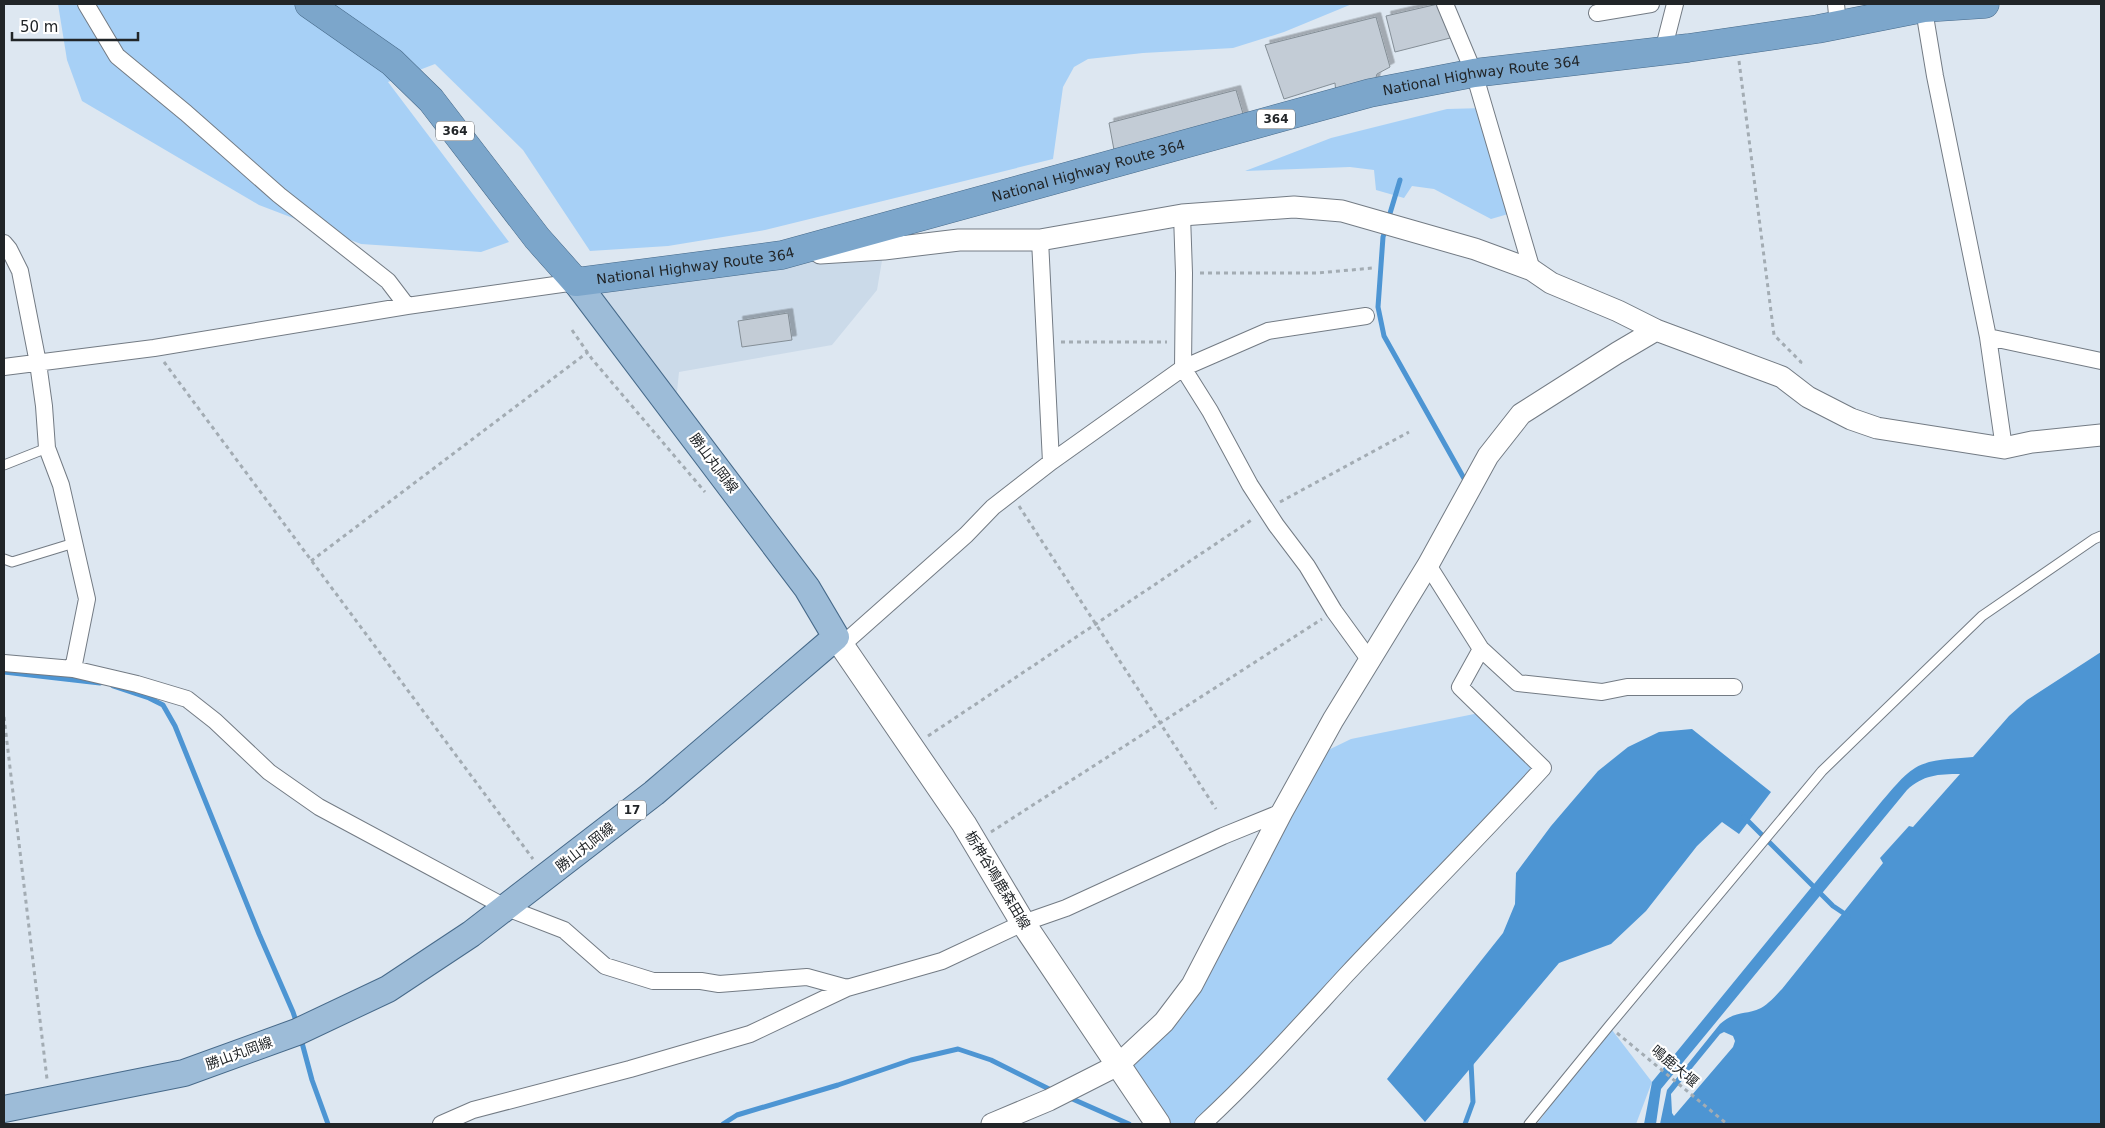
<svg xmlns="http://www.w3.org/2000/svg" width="2105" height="1128" viewBox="0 0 2105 1128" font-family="'DejaVu Sans','Noto Sans JP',sans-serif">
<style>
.built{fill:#cbdae9}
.green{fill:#a7d0f6}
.water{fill:#4d95d3;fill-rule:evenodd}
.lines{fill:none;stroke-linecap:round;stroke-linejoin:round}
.stream{stroke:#4d95d3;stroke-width:5}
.building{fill:#c3ccd6;stroke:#848e96;filter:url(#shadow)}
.service-casing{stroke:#737b84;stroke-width:11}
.minor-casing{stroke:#737b84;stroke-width:18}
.tertiary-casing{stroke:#737b84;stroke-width:23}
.secondary-casing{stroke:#737b84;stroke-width:26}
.primary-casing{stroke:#476a8a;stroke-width:28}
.trunk-casing{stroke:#476a8a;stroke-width:29}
.path{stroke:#a3acb3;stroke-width:3;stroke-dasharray:4 4;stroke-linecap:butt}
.service{stroke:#fff;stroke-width:9}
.minor{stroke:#fff;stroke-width:16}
.tertiary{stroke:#fff;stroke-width:21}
.secondary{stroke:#fff;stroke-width:24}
.primary{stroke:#9dbcd8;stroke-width:26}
.trunk{stroke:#7ca6cb;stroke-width:28}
.labels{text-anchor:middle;stroke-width:4.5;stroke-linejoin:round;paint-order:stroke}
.shield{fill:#fff;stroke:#646668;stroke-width:1}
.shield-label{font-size:12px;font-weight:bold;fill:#212528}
.street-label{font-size:14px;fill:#212528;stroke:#fff}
</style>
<defs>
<filter id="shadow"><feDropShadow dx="4.5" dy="-4.5" stdDeviation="0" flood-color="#0004"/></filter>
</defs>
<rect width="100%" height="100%" fill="#dde7f1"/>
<path class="built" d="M884,249L877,290L832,345L679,372L676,402L576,282Z"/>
<path class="green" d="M58,4H1352L1284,32L1233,48L1143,53L1088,59L1074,67L1063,87L1053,159L765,230L668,246L590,251L523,150L435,64L388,82L509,242L481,252L361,244L259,205L82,101L67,60Z
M1484,108L1515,212L1491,219L1434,189L1412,186L1404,198L1376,190L1374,170L1350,167L1245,171L1331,138L1447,109Z
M1484,712L1543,768L1203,1124H1158L1118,1065L1164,1022L1320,754L1351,739Z
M1609,1026L1652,1082L1636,1124H1537Z"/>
<path class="water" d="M2101,652V1124H1660L1667,1090L1720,1024C1738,1009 1745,1016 1761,1008C1770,1003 1776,995 1782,989L1883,863L1880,858L1909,826L1913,827L1960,774C1938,774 1923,775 1907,790L1661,1089L1656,1124H1644L1652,1082L1882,801C1892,790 1902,776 1915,768C1931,758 1955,759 1973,757L2009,716L2027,700ZM1724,1032L1733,1036L1735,1041L1733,1047L1674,1116L1672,1113L1671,1094L1720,1034Z
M1692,729L1771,792L1739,834L1722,822L1697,846L1646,911L1611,944L1559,963L1425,1122L1387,1079L1503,933L1515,904L1516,873L1551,826L1598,771L1628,747L1659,732Z"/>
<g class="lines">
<path class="stream" d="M1388,220L1400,180
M1386,228L1383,237L1378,307L1384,336L1466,482
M4,672L100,683
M113,686L149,698L163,705L175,726L259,934L293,1012L297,1024
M1744,817L1833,906L1848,916
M301,1039L312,1080L328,1124
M1068,1097L1129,1124
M723,1124L737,1115L838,1085L911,1060L958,1049L991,1060L1053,1091
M1465,1124L1473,1102L1471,1063"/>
</g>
<path class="building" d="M1438,4L1458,36L1395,52L1386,16Z
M1376,17L1390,67L1377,74L1374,84L1336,94L1335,83L1284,99L1265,45Z
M1236,90L1244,117L1114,150L1109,123Z
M788,313L792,340L742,347L738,321Z"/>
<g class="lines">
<defs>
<path id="service" d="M4,465L47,448
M4,559L12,562L74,543
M1529,1124L1609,1026L1822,771L1982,616L2094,539L2101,536"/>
<path id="minor" d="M86,4L117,56L186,113L279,195L388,281L407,306
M1445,4L1474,73L1532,270
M1836,4L1838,25
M1923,4L1935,76L1988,337L2004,448
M1597,13L1651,4
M1663,51L1675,4
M1182,215L1184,273L1183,368L1210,411L1250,485L1276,525L1307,566L1334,611L1371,662
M4,243L9,249L20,271L38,363L44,406L47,448L61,485L87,599L73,669L137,684L187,699L215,721L269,772L319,807L507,908L564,930L605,966L653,981H701L719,984L807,977L847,988
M1988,337L2101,361
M4,367L154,348L407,306L576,282
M1051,462L1183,368L1268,331L1366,316
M842,645L966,535L993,507L1051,462L1040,240
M1481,649L1518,683L1602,692L1627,687H1734
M4,663L73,669
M441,1124L473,1110L630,1069L750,1034L847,988L942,961L1023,923L1066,908L1223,836L1282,812
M1203,1124C1254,1077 1300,1025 1347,974C1412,905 1479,838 1543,768L1460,687L1481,649L1428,565"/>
<path id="tertiary" d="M820,253L884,249L959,240H1040L1182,215L1294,207L1342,211L1475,249L1532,270L1551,283L1618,311L1656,330L1782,377L1808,397L1851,419L1877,428L2004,448L2032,442L2101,435
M992,1124L1049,1100L1118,1065L1164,1022L1192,985L1282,812L1333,720L1428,565L1488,456L1521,414L1617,353L1656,330"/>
<path id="secondary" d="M836,637L964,824L1023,923L1158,1124"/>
<path id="primary" d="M4,1109L184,1073L297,1032L388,989L471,934L654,793L836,637L807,588L576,282"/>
<g id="trunk">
<path id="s1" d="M309,4L392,62L431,100L537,238L576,282L782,255L1370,93L1474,73L1688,48L1818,29L1924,8L1985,4"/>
</g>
</defs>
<use href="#service" class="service-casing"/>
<use href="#minor" class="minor-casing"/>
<use href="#tertiary" class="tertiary-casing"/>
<use href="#secondary" class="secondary-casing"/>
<use href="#primary" class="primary-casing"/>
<use href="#trunk" class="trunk-casing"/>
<path class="path" d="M1739,61L1774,335L1801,362L1799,367
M1200,273H1317L1373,268
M572,330L592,359L705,492
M1061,342H1167
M164,362L533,859
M1280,502L1409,432
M1019,506L1216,809
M311,561L588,352
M4,717L47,1079
M928,736L1253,519
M991,832L1322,619
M1617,1033L1727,1124"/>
<use href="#service" class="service"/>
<use href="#minor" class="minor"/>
<use href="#tertiary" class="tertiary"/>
<use href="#secondary" class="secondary"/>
<use href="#primary" class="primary"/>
<use href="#trunk" class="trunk"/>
</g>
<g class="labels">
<g class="shield">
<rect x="1257" y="109.5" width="38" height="19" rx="4"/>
<rect x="436" y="121.5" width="38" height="19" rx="4"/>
<rect x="618" y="800.5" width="28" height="19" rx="4"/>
</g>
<g class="shield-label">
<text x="1276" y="123">364</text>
<text x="455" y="135">364</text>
<text x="632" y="814">17</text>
</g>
<g class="street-label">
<text dy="5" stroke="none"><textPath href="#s1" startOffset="1319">National Highway Route 364</textPath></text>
<text dy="5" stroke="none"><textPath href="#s1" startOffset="914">National Highway Route 364</textPath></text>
<text dy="5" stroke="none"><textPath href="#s1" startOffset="509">National Highway Route 364</textPath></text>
<text transform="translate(714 463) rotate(53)" y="5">勝山丸岡線</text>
<text transform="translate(585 847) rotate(-38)" y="5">勝山丸岡線</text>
<text transform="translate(998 880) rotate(59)" y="5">栃神谷鳴鹿森田線</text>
<text transform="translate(239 1053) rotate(-20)" y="5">勝山丸岡線</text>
<text transform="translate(1675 1066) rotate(40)" y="5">鳴鹿大堰</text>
</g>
</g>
<rect width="2105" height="1128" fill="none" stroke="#212528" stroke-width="10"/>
<path d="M12 32v8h126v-8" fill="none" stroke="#212528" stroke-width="2.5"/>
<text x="20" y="32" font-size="15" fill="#212528" stroke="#ffffff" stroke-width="4" paint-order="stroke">50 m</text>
</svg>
